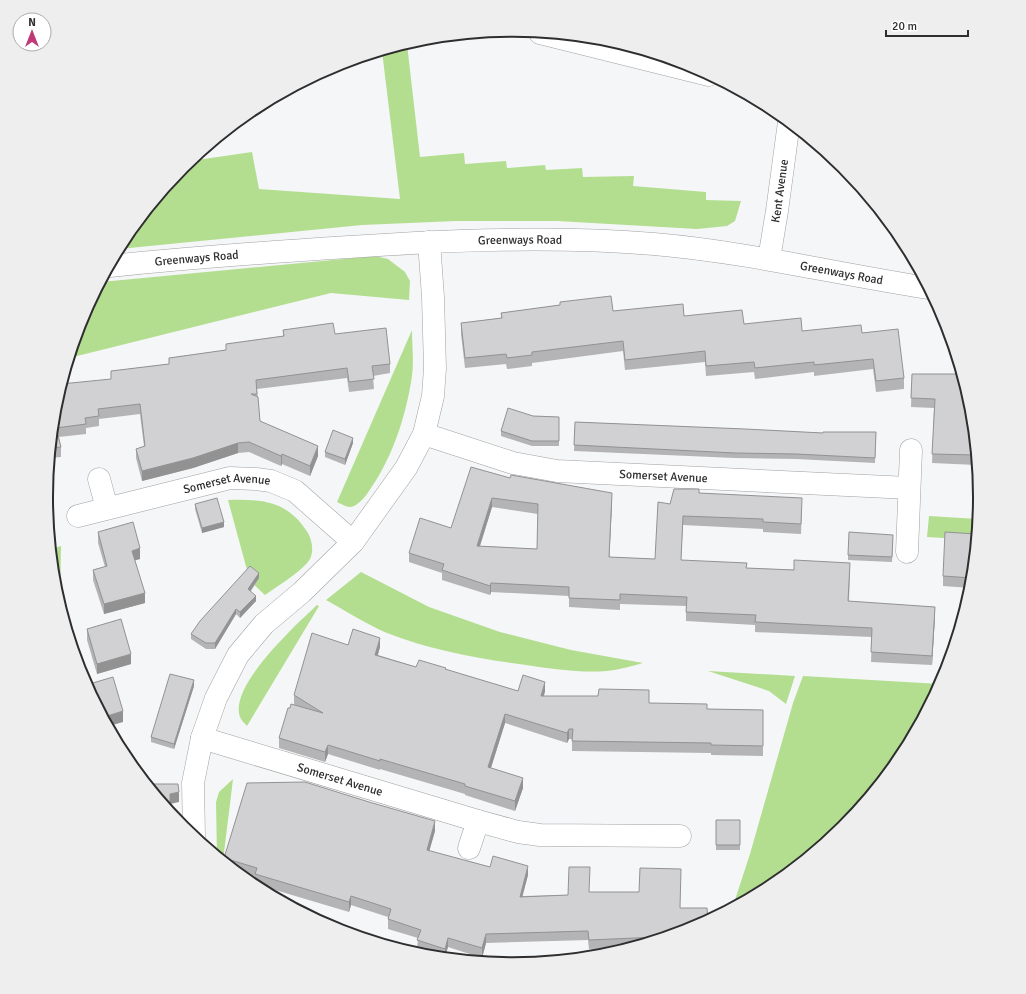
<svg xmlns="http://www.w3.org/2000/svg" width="1026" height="994" viewBox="0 0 1026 994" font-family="Signika,sans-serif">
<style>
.green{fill:#b3de90}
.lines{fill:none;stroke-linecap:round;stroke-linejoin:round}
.minor-casing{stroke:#a0a1a2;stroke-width:23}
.minor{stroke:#fff;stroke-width:22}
.wall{fill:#b4b3b5;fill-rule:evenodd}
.shaded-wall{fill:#929293}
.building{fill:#d1d0d2;stroke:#929293;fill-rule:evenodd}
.labels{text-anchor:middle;stroke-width:4;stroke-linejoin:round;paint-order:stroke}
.street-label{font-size:12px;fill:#2e2e2f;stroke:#fff}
.rim{fill:none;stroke:#2e2e2f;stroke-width:2}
</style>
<rect width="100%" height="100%" fill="#f5f6f8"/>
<path class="green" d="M407,44L420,157L464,153L465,164L506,161L507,168L545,165L546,170L582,168L583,177L634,176L633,186L706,192V200L741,201L735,221L727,226L697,229L557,221H456L362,225L119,249L125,237L183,167L190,161L252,152L259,189L400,199L382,51Z
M375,256L388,259L405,272L410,281L409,300L331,293L69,358L82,318L101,282Z
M412,330C412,345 414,361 412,376C406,416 393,457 369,491C366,496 360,503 354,506C348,509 342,504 337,502Z
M228,500C263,499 288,501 308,533C312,540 314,551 310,559C303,571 276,587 265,595L250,581Z
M929,516L978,519L976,540L927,537Z
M61,546L60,606L55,588L51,549Z
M361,572L429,607L500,632L571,650L643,663C631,666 619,670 607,671C580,673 553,669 526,665C480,659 430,650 387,633C366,624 346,611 326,600Z
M317,605L319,606L247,726C245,724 242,721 241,719C225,689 297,624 317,605Z
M708,671L795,676L786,704L769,691Z
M803,676L940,684L901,757L843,827L772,885L733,906L750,854L793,703Z
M233,779L223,861L217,856L216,802L219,792Z"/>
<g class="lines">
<defs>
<g id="minor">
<path d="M540,33L709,75"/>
<path id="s1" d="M769,259L777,211L789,122"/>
<path id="s2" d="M110,266C189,258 269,252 349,247C450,240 553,236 654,244C747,252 837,274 928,288"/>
<path id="s3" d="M424,434L513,463L557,471L909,488"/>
<path d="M99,479L107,508"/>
<path id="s4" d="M78,516L230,478L256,479L271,481L295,491L353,542"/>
<path d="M907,552L911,450"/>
<path id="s5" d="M202,738L478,821L518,832L540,835L680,836"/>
<path d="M194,837L193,783L202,738L216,698L238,655L264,624L302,592L353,542L406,468L424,434L433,396L435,368L433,297L429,242"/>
<path d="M469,848L478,821"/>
</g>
</defs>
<use href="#minor" class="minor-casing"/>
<use href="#minor" class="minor"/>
</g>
<path class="wall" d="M560,302L613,311L684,316L802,331L862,333L904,378V389L876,392L873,369L814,376V372L755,379L754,372L706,376L705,362L625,370L623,351L532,363V366L507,369L506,364L465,368L461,334V323L501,318V313L560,305Z
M283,330L335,334L390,364V373L373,376L374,389L349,392L347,378L257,389L260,421L318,456L310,476L282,464L281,466L249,452L238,453L193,468L142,481L136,458V449L144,446L140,414L99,419V426L86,428V434L59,437L61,447V457L50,458L55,406L111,379V371L169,364V358L226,350V344L283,336Z
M912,374L971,406L977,465L932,463L934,408L911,407Z
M533,416L559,417V446H532L501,436V431Z
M575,422L823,433L876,432L875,463L796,459L735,458L574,451Z
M353,443L345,465L325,457V452Z
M510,478L612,503L609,557L655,559L670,504L699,493L802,507L801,534L763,532V529L683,525L681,560L747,568L850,572L849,601L935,616L932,665L871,662L872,637L755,632V625L686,621V606L620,604V610L569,607V596L491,592L490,595L442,580V573L409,562V553L451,528ZM492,507L538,514L537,549L480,546Z
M195,504L224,527L202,533L195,509Z
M98,532L140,559L135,560L145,603L104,614L93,580V570L105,567L98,543Z
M976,534L971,588L943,586V576Z
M893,540L892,562L848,560V555Z
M259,578L251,591L256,601L240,618L236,614L215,649H206L191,639V634Z
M87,629L131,664L97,674L87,640Z
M348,645L380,647L378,655L416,667L446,670L518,691H545L544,696L649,703L707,709L763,710V756L711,755V753L572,751V739H569L567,743L505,723L491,768L523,788L515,811L465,795V794L380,769V770L328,754L325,762L279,748V738L290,708L295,705L294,704V695Z
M194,686L174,749L151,742V737Z
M716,820H740V850H716Z
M435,831L429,851L490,867L528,875L522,896L568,895L590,892L680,908L692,929L627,948L589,949L588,940L486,943L482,958L448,947L445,957H441L417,949L418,938L388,929V917L351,905L349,912L255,884V877L236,871L224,861V858Z"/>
<path class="shaded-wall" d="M353,438V443L345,465V459Z
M238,443V453L193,468L142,481V471Z
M318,446V456L310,476V466Z
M282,454V464L281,466V456Z
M612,493V503L609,566V557Z
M492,498V507L477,555V546Z
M224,522V527L202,533V528Z
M140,548V559L132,561V551Z
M259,573V578L248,594V589Z
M491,583V592L490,595V586Z
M145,593V603L104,614V604Z
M256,596V601L240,618V612Z
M935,607V616L932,665V656Z
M236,609V614L215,649V643Z
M380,638V647L375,664V655Z
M131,654V664L97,674V664Z
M194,680V686L174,749V744Z
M545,682V691L541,705V696Z
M123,711V722L109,726L104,717Z
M505,714V723L488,777V767Z
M569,729V739L567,743V733Z
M328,745V754L325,762V752Z
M523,778V788L515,811V801Z
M179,792V802L170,804V794Z
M435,821V831L427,859V850Z
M528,866V875L520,906V897Z
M351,896V905L349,912V902Z
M486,934V943L482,958V948Z
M448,938V947L445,957V949Z"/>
<path class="building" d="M611,296L613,311L683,304L684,316L742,310L744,324L801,318L802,331L861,325L862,333L898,329L904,378L876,381L873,359L814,365V362L755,368L754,362L706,366L705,351L625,360L623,341L532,352V355L507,358L506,354L465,358L461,323L502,318L501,313L560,305V302Z
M333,323L335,334L386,328L390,364L372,366L374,379L349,382L347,368L256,380L257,394H251L258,397L260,421L318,446L310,466L282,454L281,456L249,442L238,443L193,458L142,471L136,449L145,446L140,404L98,409L99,416L85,418L86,424L56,428L61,447L51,448L55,406L61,384L111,379V371L169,364V358L226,350V344L284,336L283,330Z
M958,363L971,406L976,455L932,454L935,399L911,398L912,374H957Z
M508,408L533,416L559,417V441H532L501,431Z
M575,422L745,429L823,433V432H876L875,458L796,454L735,453L574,445Z
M333,430L353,438L345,459L325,452Z
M471,467L510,478L511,475L612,493L609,557L655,559L658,502L670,504L674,489H699V493L802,498L801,524L763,522V519L683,516L681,560L747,563L746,568L794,570V560L850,563L848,601L935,607L932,656L871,652L872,628L755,622L756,615L686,612L687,597L620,594V600L569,598V587L491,583L490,586L442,570L444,564L409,553L420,518L451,528ZM492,498L538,504L537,549L477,546Z
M217,498L224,522L202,528L195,504Z
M133,522L140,548L132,551L145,593L104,604L93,570L107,566L98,532Z
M849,532L893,535L892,557L848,555Z
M945,532L976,534L972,578L943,576Z
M250,566L259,573L248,589L256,596L240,612L236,609L215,643H206L191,634L200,621Z
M121,619L131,654L97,664L87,629Z
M353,629L380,638L375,655L416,667L419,660L446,668L445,669L518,691L523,675L545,682L541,696H598L599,689L649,690V703L707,704V709L763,710V746L711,745V743L572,741L573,729H569L567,733L505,714L488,767L523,778L515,801L465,786V784L380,759V761L328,745L325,752L279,738L288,708H290L291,704L323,713L294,695L312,633L348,645Z
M170,674L194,680L174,744L151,737Z
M113,677L123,711L104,717L86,685Z
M305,782L369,802L435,821L427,850L490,867L493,856L528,866L520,897L568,895L569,867H590L589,892H639L640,868L681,869L680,908H707L708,920L692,929L658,939V937L589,940L588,931L486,934L482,948L448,938L445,949L417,940L421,930L388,919L391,909L351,896L349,902L255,874L257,868L224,858L247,783Z
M148,784H178L179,792L170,794V812Z
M716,820H740V845H716Z"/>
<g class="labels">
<g class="street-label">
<text dy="4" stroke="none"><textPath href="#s1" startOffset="69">Kent Avenue</textPath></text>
<text dy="4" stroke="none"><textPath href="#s2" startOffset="411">Greenways Road</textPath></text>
<text dy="4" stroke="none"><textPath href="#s2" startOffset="87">Greenways Road</textPath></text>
<text dy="4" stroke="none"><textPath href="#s2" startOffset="735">Greenways Road</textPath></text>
<text dy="4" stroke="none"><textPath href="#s3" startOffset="245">Somerset Avenue</textPath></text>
<text dy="4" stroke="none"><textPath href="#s4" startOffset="153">Somerset Avenue</textPath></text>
<text dy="4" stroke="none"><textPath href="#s5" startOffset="144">Somerset Avenue</textPath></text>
</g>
</g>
<path d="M0 0H1026V994H0ZM53 497a460 460 0 1 1 920 0a460 460 0 1 1-920 0Z" fill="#eee" fill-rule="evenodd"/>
<path class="rim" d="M53 497a460 460 0 1 1 920 0a460 460 0 1 1-920 0Z"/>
<g transform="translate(32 32)"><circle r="19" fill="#ffffff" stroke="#ababac"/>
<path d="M0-3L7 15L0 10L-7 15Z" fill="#c03a7a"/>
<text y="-6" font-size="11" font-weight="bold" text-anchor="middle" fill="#2e2e2f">N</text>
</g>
<path d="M886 30v6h82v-6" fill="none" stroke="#2e2e2f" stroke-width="2"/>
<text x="892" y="30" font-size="12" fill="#2e2e2f" stroke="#ffffff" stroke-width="3" paint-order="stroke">20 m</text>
</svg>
